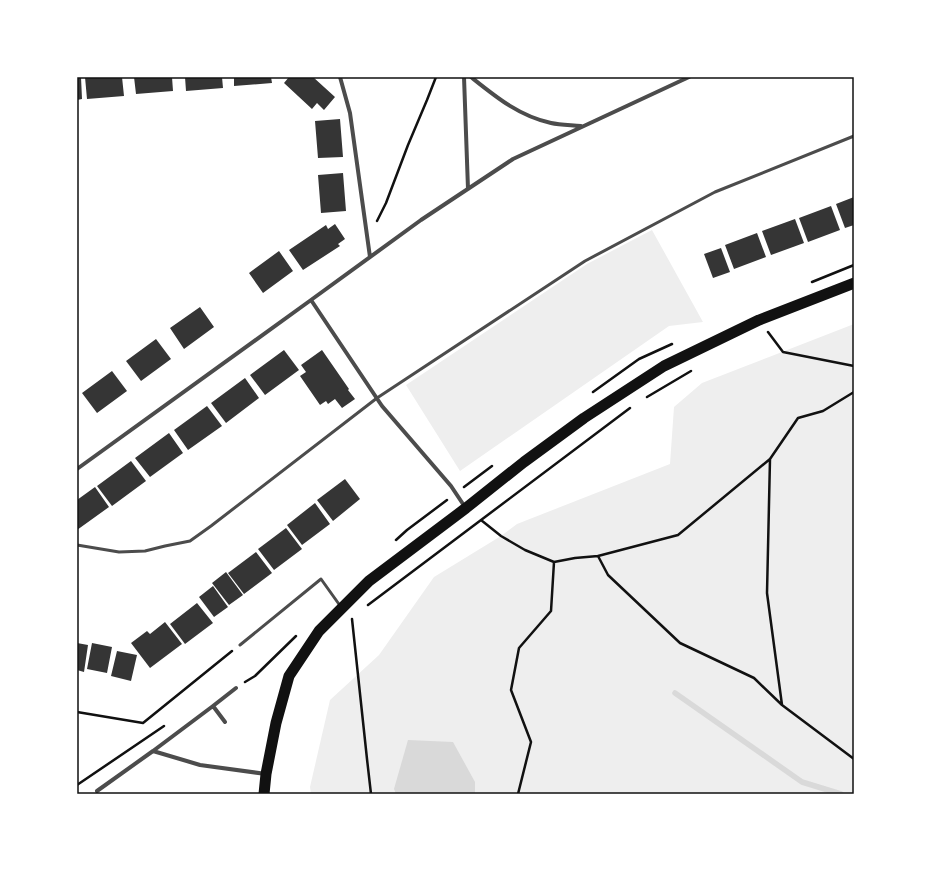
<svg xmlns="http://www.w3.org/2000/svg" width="931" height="871" viewBox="0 0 931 871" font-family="'Source Serif 4',serif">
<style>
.green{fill:#eee}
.water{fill:#d9d9d9}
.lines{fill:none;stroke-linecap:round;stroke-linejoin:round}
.stream{stroke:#d9d9d9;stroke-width:5.5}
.building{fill:#353535}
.path{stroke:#111;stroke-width:2.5}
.service{stroke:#4c4c4c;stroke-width:3}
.minor{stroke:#4c4c4c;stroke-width:4}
.trunk{stroke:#111;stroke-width:11}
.neatline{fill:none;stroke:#111;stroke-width:1.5}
</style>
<rect width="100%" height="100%" fill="#fff"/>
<path class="green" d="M652,230L703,322L669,326L460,471L406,385L587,264Z
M854,324V794H311L310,787L330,700L379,655L434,577L501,536L517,524L670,464L674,407L702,383Z"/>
<path class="water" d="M408,740L453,742L475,782V794H396L394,789Z"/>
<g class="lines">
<path class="stream" d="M675,693L802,782L841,794"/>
</g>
<path class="building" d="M77,77H81L82,99L77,100Z
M85,77H122L124,96L87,99Z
M134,77H172L173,91L136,94Z
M185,77H222L223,88L186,91Z
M234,77H271L272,83L234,86Z
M289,77H313L335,97L324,110L317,103L312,109L284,83Z
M340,119L343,157L318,158L315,121Z
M343,173L346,211L321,213L318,175Z
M854,197V225L845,228L836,204Z
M831,206L840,230L808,242L799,218Z
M795,219L804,243L771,255L762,231Z
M335,224L345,239L338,244L340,246L303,270L289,250L326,225L328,229Z
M757,233L766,257L734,269L725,245Z
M721,248L730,272L713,278L704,254Z
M279,251L293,271L263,293L249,273Z
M200,307L214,327L184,349L170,328Z
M156,339L171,359L141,381L126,361Z
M284,350L299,370L265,395L250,375Z
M322,350L349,389L348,390L355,399L342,408L335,399L328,404L326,401L320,405L300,376L306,372L301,365Z
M112,371L127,391L97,413L82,393Z
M245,378L259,398L226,423L211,403Z
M207,406L222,426L188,450L174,430Z
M169,433L183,453L150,477L135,458Z
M131,461L146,481L112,506L97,486Z
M345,479L360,499L333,521L317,500Z
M95,487L109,507L77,530V500Z
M315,503L330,524L302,545L287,525Z
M286,528L302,549L274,570L258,549Z
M256,552L272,573L244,594L228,573Z
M226,572L243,595L229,605L212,583Z
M213,586L228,607L214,617L199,597Z
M197,603L213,623L185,644L170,624Z
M165,622L182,644L150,668L131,643L147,631L150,634Z
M77,643L88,645L84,672L77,670Z
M92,643L112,647L107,673L87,669Z
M117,651L137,655L131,681L111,676Z"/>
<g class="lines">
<path class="path" d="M377,221L386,203L408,145L427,100L436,77
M812,282L854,265
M768,332L783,352L854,366
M593,392L639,359L672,344
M647,397L691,371
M770,459L767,593L782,705
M464,487L492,466
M481,520L501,536L525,550L554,562L551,611L519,648L511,690L531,742L518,794
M396,540L407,530L447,500
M598,556L678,535L770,459L798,418L823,411L854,392
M554,562L575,558L598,556L608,575L680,643L754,678L782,705L854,759
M368,605L630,408
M352,619L367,759L371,794
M245,682L255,676L296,636
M77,712L143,723L232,651
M77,785L164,726"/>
<path class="service" d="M77,545L119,552L145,551L165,546L190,541L211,526L377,398L585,261L715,192L854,136
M240,645L321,579L341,607"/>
<path class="minor" d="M340,77L350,113L370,257
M464,77L468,189
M471,77C496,97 519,116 551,123C560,125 571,125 581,126
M77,469L311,300
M465,507L451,486L382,406L311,300L421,220L513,159L689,77
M225,722L213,706L236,688
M153,751L200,765L266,774
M97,791L153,751L213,706"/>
<path class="trunk" d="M264,794L266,774L276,723L289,676L319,631L369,581L466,508L524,462L584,418L664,366L759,320L854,283"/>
</g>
<rect width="931" height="871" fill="none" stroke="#ffffff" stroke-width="156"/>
<rect x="78" y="78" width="775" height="715" class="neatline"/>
</svg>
